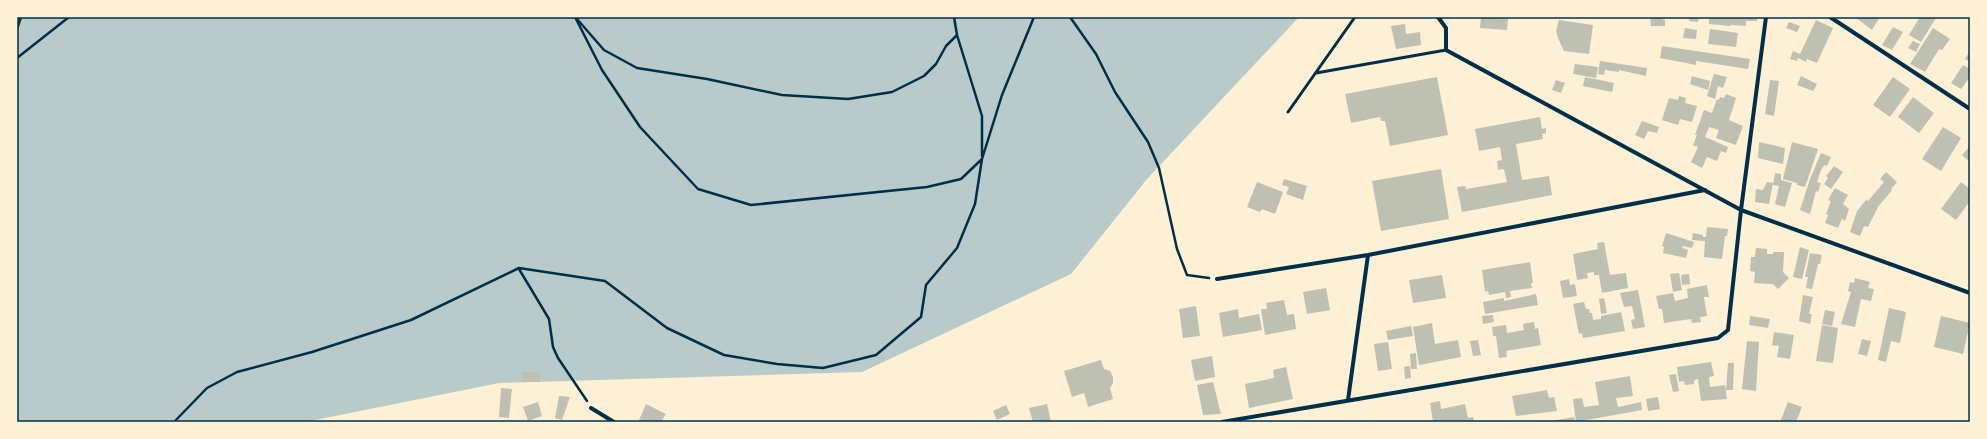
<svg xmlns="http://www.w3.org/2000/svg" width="1987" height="439" viewBox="0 0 1987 439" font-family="Jost,sans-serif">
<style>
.green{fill:#b9caca}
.building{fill:#bec0b2}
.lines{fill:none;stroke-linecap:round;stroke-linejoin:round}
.path{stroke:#003049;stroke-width:2.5}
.service{stroke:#003049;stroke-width:3}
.minor{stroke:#003049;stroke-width:4}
.neatline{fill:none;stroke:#003049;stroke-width:1.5}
</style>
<rect width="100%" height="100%" fill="#fdf0d5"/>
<path class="green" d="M17,17H1299L1147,179L1071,274L862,372L499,383L305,422H17Z"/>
<path class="building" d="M1481,17L1508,19L1507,30L1480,28Z
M1650,17H1662V19L1665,20V26H1651Z
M1690,17H1699L1698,22L1689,21Z
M1709,17H1757V21H1746V26L1731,25L1730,26L1709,24Z
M1855,17H1880L1872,30Z
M1920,17L1936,18L1921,42L1909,35Z
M1559,20L1593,25L1589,54L1564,51L1558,38L1556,31Z
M1816,20L1833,28L1817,63L1807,59L1806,62L1798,58L1797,61L1790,59L1793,51L1800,54Z
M1789,22L1800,26L1797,32L1786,28Z
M1405,24L1406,34L1420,32L1421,45L1396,49L1391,26Z
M1893,27L1903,32L1892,50L1882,45Z
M1685,28L1697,30L1696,39L1683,38Z
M1933,28L1950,39L1942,50L1939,49L1925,72L1910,64Z
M1710,29L1738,33L1736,47L1708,44Z
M1913,41L1920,44L1916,52L1908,48Z
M1662,46L1750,59L1748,69L1696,61V65L1660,58Z
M1970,51V62L1965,59Z
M1600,61L1647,68L1646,76L1619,70V72L1605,70L1604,75L1598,74Z
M1575,64L1598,67L1596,78L1573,74Z
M1963,65L1970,69V77L1961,89L1951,83Z
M1714,74L1727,77L1723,88L1718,86L1715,99L1707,96Z
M1692,76L1710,81L1708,90L1690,84Z
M1801,76L1817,84L1813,91L1797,85Z
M1437,77L1448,135L1390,146L1385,121H1381L1380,117L1351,123L1345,94Z
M1585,77L1614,83L1612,92L1583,86Z
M1893,77L1910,89L1890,117L1873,105Z
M1556,80L1565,83L1561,93L1552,90Z
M1770,80L1779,81L1774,116L1765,114Z
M1726,94L1736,98L1729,120L1743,126L1736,145L1716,138L1719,130L1709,127L1705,137L1728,147L1726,153L1721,151L1717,161L1707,157L1702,168L1691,162L1698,147L1693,145L1697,135H1695L1704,110L1712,113L1717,99L1719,100L1720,97L1724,98Z
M1679,96L1686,98L1685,103L1697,106L1692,122L1680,119L1678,125L1662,120L1669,98L1678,100Z
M1913,97L1934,113L1919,133L1898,117Z
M1540,117L1542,129L1546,128V133L1542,134L1543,139L1516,144L1522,180L1549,176L1552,195L1462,212L1457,187L1465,186L1466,189L1507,182L1504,169L1498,170L1497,161L1502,160L1500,147L1479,151L1475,129Z
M1642,121L1659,127L1657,133L1648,131L1644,139L1635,135Z
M1943,127L1961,138L1941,171L1922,159Z
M1759,142L1785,148L1783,164L1758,158Z
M1792,142L1818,149L1805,187L1797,185V183L1783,179Z
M1970,146V162L1962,155Z
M1821,153L1831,157L1827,166L1824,165L1821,170L1817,182L1821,183L1818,192L1816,191L1810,214L1800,210L1810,179Z
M1834,166L1843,172L1831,189L1824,184L1828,178L1826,176Z
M1441,169L1449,219L1381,231L1372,181Z
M1886,172L1897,182L1891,189L1892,190L1878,207L1868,227L1864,226L1860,236L1850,232L1857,211L1866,200L1868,201L1884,182L1880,179Z
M1775,173L1781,174V180L1792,183L1785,207L1775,204L1779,186L1773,185Z
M1284,179L1307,186L1303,200L1286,194L1289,187L1282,185Z
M1257,182L1283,192L1275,214L1262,209L1260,212L1247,207Z
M1767,182L1773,183L1769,204L1755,202L1756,189L1763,190Z
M1961,182L1970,189V201L1956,220L1941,209Z
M1835,188L1848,195L1843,204L1849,209L1845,221L1842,219L1838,228L1825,223L1828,215L1826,214L1831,201L1828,200Z
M1707,227L1728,229L1727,236H1725L1722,259L1704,257L1705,241L1692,240L1693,233L1703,235V237H1706Z
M1666,233L1694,242L1692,248L1683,246L1682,248L1688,250L1686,258L1663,253L1664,247L1662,246Z
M1604,242L1610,275L1626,273L1628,288L1602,293L1599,275H1594V272L1587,273L1588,278L1577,280L1573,254L1598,249L1597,243Z
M1800,247L1809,250L1802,279L1793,277Z
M1756,248L1767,249V254H1773V252H1784L1783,272L1789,278L1778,289L1773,284L1754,283L1755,272L1750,271L1751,257H1755Z
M1810,253L1822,255L1820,264H1818L1812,289L1806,288L1808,277H1805Z
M1530,262L1533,283H1531L1532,288L1510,291L1511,297L1506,298L1505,292L1489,295L1488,291L1485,292L1482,270Z
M1679,273L1682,290L1673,292L1670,274Z
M1689,274L1690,284L1682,285L1681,275Z
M1442,275L1446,298L1413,303L1409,280Z
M1855,278L1870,282L1868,288L1874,289L1871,301L1861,299L1855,327L1841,324L1851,292L1848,291L1850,282L1854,283Z
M1569,279L1570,285L1575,284L1577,296L1563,298L1560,281Z
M1707,285L1709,297H1704L1707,316L1700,317L1701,322L1692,323L1691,319L1664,323L1662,309H1659L1656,296L1673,293L1675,301L1688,298L1687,289Z
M1326,288L1330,310L1307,314L1303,292Z
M1638,290L1645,327L1633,329L1631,320L1635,319L1632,306L1624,307L1620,293Z
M1536,294L1538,305L1485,314L1483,302L1504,298V301Z
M1803,295L1813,297L1809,314H1812L1810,324L1799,321Z
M1604,298L1607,313L1601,314L1599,299Z
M1284,300L1287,315L1294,314L1296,329L1265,335L1261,309H1267L1266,303Z
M1584,302L1586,309H1589L1590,313H1592L1593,320L1601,319V316L1621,312L1625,331L1583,338L1582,333L1579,334L1573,304Z
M1196,306L1200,336L1183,338L1179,309Z
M1889,308L1906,312L1900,343L1891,341L1886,362L1878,360Z
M1238,309L1239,318L1259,314L1262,330L1223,337L1219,313Z
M1825,310L1835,312L1832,326L1822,324Z
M1493,315L1494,322L1483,324L1482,316Z
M1750,316L1770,319L1768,328L1749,325Z
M1941,316L1970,323L1963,354L1934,347Z
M1534,322L1535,329L1538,328L1541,345L1506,351L1507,357L1499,358L1496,336H1493L1492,327L1506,325L1507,333L1524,330L1523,324Z
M1432,323L1435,344L1458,340L1461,357L1419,365L1413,327Z
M1822,325L1838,328L1833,363L1816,361Z
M1411,326L1413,336L1388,340L1386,331Z
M1774,332L1794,335L1790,359L1777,357L1779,346L1772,345Z
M1862,339L1871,341L1867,356L1858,354Z
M1478,340L1481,355L1473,356L1470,341Z
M1747,341L1759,342L1756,391L1742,389Z
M1388,342L1392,369L1378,371L1374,344Z
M1416,353L1417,369H1411L1410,354Z
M1212,356L1215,377L1195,381L1191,360Z
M1101,360L1104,369L1110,371L1113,377V383L1110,388L1113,399L1088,407L1084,393L1072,397L1064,371Z
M1711,362L1714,376L1709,377L1710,387L1725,385L1727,399L1701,401L1698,379L1694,380V384L1685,385L1684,381L1679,382L1677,367Z
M1728,363H1734L1733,390H1726Z
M1410,366L1411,378L1405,379L1404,367Z
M1286,367L1293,399L1249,408L1245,384L1274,378L1273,370Z
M522,372L540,373V382H522Z
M1676,374L1679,391L1673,392L1669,375Z
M1630,376L1633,396L1616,398L1618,407L1641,402L1642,410L1576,422L1573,399L1582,398L1584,407L1599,405L1595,382Z
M1213,382L1221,414L1203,415L1197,385Z
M501,388L512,389L509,418L499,417Z
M1547,390L1549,398L1554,397L1557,411L1516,416L1512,396Z
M559,396L570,397L562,420L555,418Z
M1658,397L1660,409L1648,411L1646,399Z
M1440,401L1441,409L1465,404L1468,418L1473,417L1474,422H1433L1430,403Z
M538,402L542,416L528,421L523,407Z
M1788,402L1802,407L1796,422H1780Z
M646,404L666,414L661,422H644L639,420Z
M1047,404L1051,422H1033L1029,408Z
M1006,405L1010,414L997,420L993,411Z
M1574,417L1575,422H1551V421Z"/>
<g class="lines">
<path class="path" d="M575,17L602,70L640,127L698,189L751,205L927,187L961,179L982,159
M954,17L957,35L982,116V156
M1070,17L1096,54L1115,92L1148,142L1159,168L1177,249L1187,275L1209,278
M577,19L604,50L637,68L707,79L782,95L848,99L892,92L924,76L936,64L946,46L957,35
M17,29L21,17
M17,58L69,17
M519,269L549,319L553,347L558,358L587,401
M174,422L207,388L237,372L312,352L411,320L519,268L605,281L667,328L724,355L777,364L823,368L876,355L921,317L926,285L957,248L975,204L982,159L1002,95L1034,17"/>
<path class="service" d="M1316,73L1446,50
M1288,112L1355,17"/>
<path class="minor" d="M1438,17L1446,28V50L1741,210L1970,293
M1830,17L1970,109
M1217,279L1368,255L1705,190
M1348,400L1368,255
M591,408L614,422
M1222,422L1718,338L1728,330L1741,210L1766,17"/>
</g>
<rect width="1987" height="439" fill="none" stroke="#fdf0d5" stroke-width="36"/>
<rect x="18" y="18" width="1951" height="403" class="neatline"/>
</svg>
